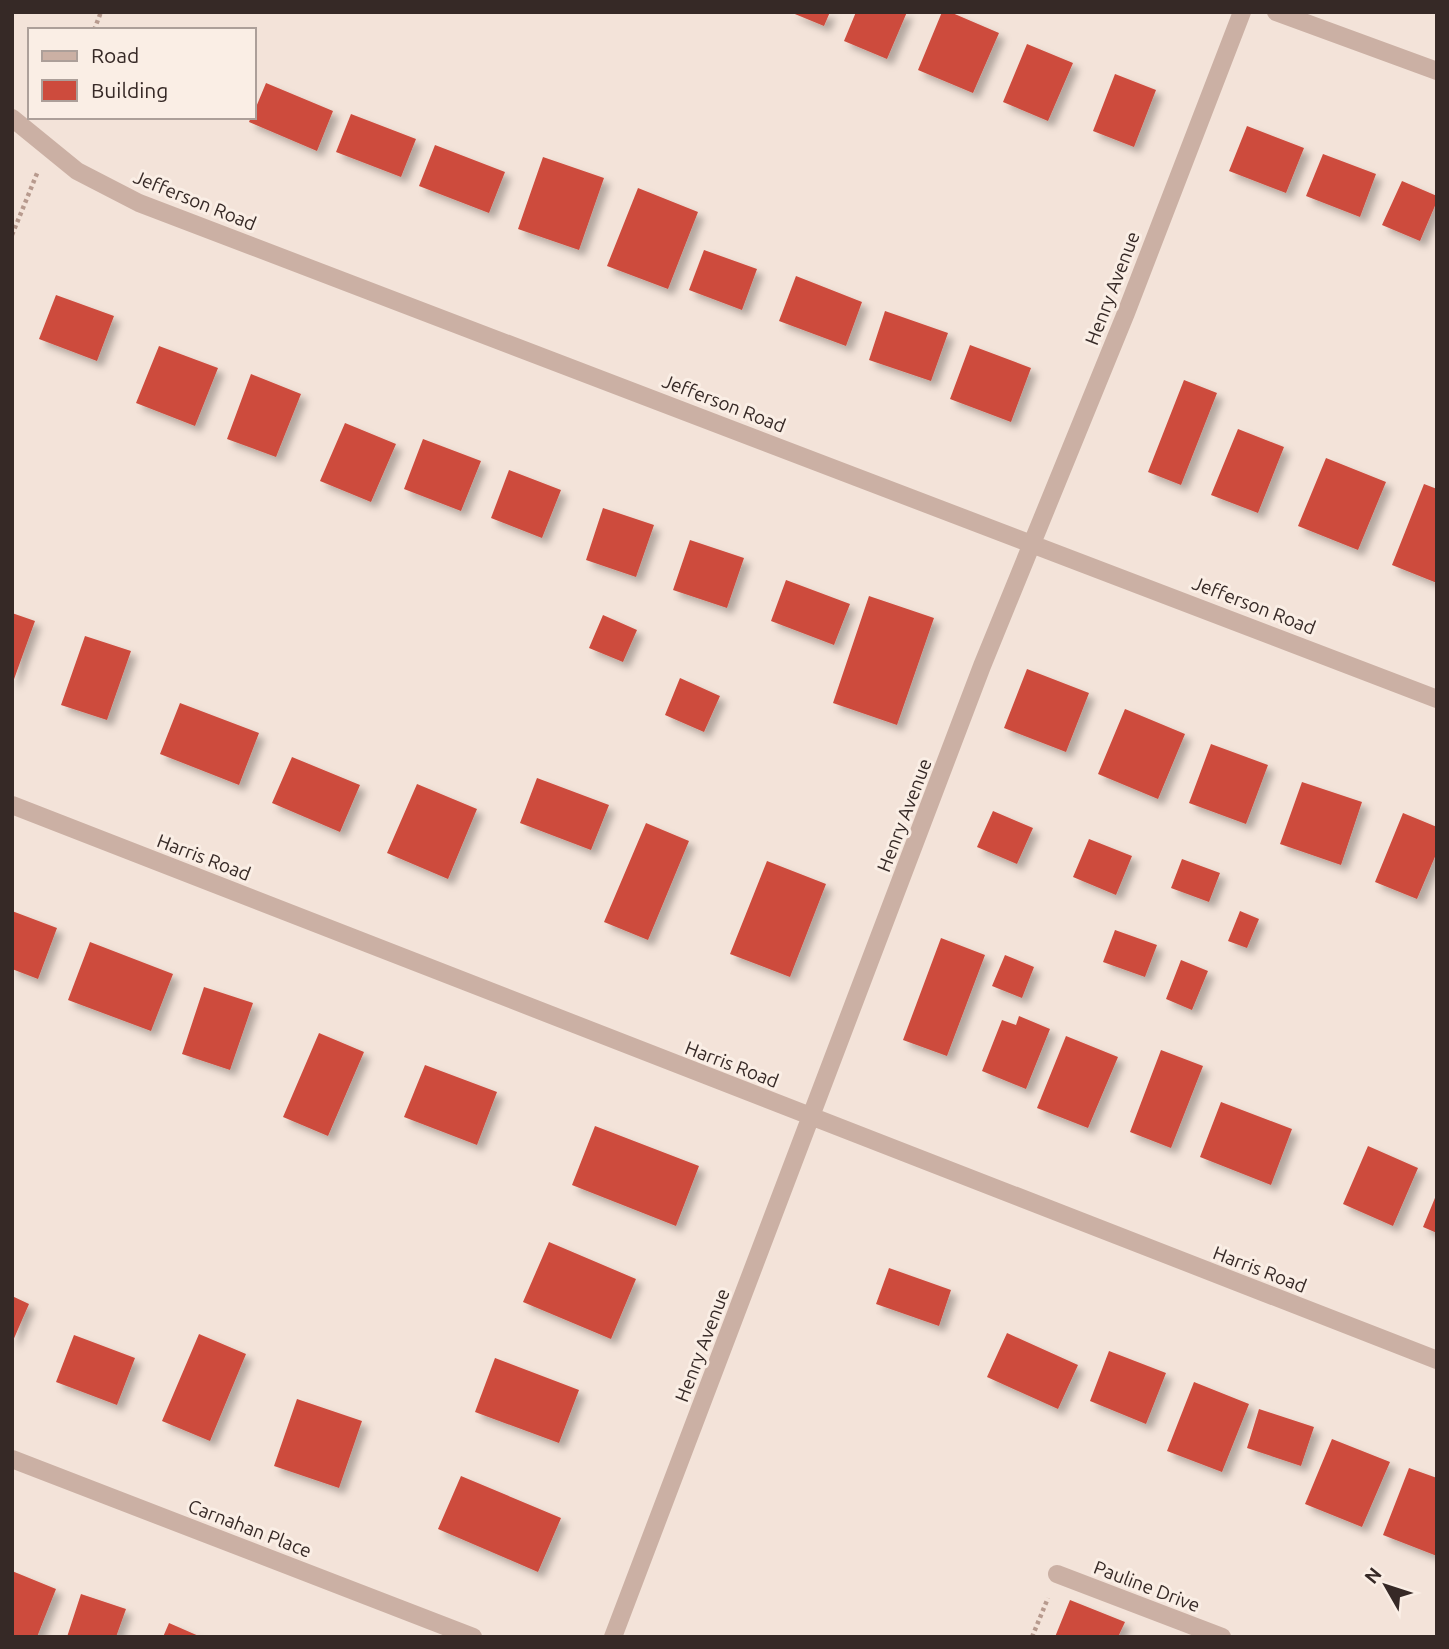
<svg xmlns="http://www.w3.org/2000/svg" width="1449" height="1649" viewBox="0 0 1449 1649" font-family="Ubuntu,sans-serif">
<style>
.building{fill:#cd4b3d;filter:url(#shadow)}
.lines{fill:none;stroke-linecap:round;stroke-linejoin:round}
.path{stroke:#b79a8e;stroke-width:4.5;stroke-dasharray:3.5 3.5;stroke-linecap:butt}
.street{stroke:#cbb0a4;stroke-width:18}
.labels{text-anchor:middle;stroke-width:6;stroke-linejoin:round;paint-order:stroke}
.street-label{font-size:19px;fill:#362926;stroke:#faeee5}
</style>
<defs>
<filter id="shadow"><feDropShadow dx="6" dy="6" stdDeviation="3.5" flood-color="#0004"/></filter>
</defs>
<rect width="100%" height="100%" fill="#f3e3d9"/>
<path class="building" d="M790,12H830L824,26Z
M856,12H907L887,59L844,41Z
M942,12H950L999,33L973,93L918,70Z
M1027,44L1073,63L1048,121L1003,102Z
M1115,74L1156,90L1134,147L1093,131Z
M266,83L333,111L317,151L249,122L251,117H254V112Z
M351,114L416,139L401,177L336,152Z
M1247,126L1304,148L1286,193L1229,171Z
M435,145L505,172L489,213L419,186Z
M1323,154L1376,174L1360,217L1306,196Z
M543,157L604,178L579,250L518,229Z
M1402,181L1437,196V201L1420,241L1382,225Z
M638,188L698,212L668,289L607,266Z
M704,250L757,269L742,310L689,290Z
M796,276L862,302L846,346L779,321Z
M56,295L114,316L97,361L39,339Z
M885,311L948,333L931,381L869,360Z
M970,345L1031,368L1011,422L950,399Z
M159,346L218,368L195,426L136,403Z
M251,374L301,394L276,457L227,439Z
M1184,380L1217,393L1181,485L1148,472Z
M345,423L396,444L371,502L320,481Z
M1238,429L1284,447L1258,513L1211,495Z
M423,439L481,461L461,511L404,489Z
M1326,458L1386,482L1358,550L1298,526Z
M509,470L561,490L542,538L491,518Z
M1424,484L1437,489V583L1392,565Z
M603,508L654,525L636,577L586,560Z
M690,540L744,558L727,608L673,590Z
M786,580L850,604L834,645L771,621Z
M869,596L934,618L897,725L833,703Z
M12,613L35,621L13,682H12Z
M603,615L637,630L623,662L589,648Z
M85,636L131,651L107,720L61,705Z
M1027,669L1089,693L1066,752L1004,728Z
M680,678L720,696L704,732L665,715Z
M180,703L259,733L239,785L160,754Z
M1125,709L1185,734L1158,799L1098,774Z
M1211,744L1268,765L1246,824L1189,803Z
M292,757L360,785L340,832L272,803Z
M537,778L609,805L591,850L520,823Z
M1302,782L1362,802L1341,865L1280,844Z
M417,784L477,809L448,879L387,853Z
M993,811L1033,828L1017,864L977,847Z
M1403,813L1437,827V852L1417,899L1375,882Z
M646,823L689,841L648,940L604,922Z
M1089,839L1132,856L1116,895L1073,877Z
M1182,859L1220,873L1209,902L1171,888Z
M767,861L826,884L790,977L730,954Z
M12,911L57,928L38,979L12,969Z
M1240,911L1259,919L1247,948L1228,941Z
M1115,930L1157,945L1145,977L1103,962Z
M941,938L985,955L947,1056L903,1040Z
M90,942L173,974L151,1031L68,1000Z
M1005,955L1034,967L1022,998L992,986Z
M1181,960L1208,971L1192,1010L1166,999Z
M204,987L253,1003L230,1070L182,1054Z
M1019,1016L1050,1029L1026,1089L982,1071L1002,1020L1016,1025Z
M319,1033L364,1052L328,1136L283,1117Z
M1066,1036L1118,1057L1088,1128L1037,1108Z
M1161,1050L1203,1066L1171,1148L1130,1132Z
M425,1065L497,1092L477,1145L404,1117Z
M1221,1102L1292,1129L1271,1185L1200,1157Z
M595,1126L699,1166L676,1226L572,1185Z
M1368,1146L1418,1168L1393,1226L1343,1204Z
M1437,1193V1233L1423,1227Z
M549,1242L636,1279L611,1339L523,1302Z
M889,1268L951,1290L939,1326L876,1304Z
M12,1296L29,1304L12,1343Z
M1007,1333L1078,1365L1058,1409L987,1377Z
M199,1334L246,1354L210,1441L162,1421Z
M74,1335L135,1358L117,1405L56,1382Z
M1109,1351L1166,1373L1146,1424L1090,1401Z
M495,1358L579,1390L559,1443L475,1412Z
M1194,1382L1249,1404L1222,1472L1167,1451Z
M297,1399L362,1421L339,1488L274,1466Z
M1259,1409L1314,1427L1301,1466L1247,1448Z
M1332,1439L1390,1462L1362,1527L1305,1504Z
M1409,1468L1437,1478V1556L1383,1535Z
M461,1476L561,1518L538,1572L438,1529Z
M12,1571L56,1589L37,1637H12Z
M81,1594L126,1609L116,1637H67Z
M1070,1600L1125,1622L1118,1637H1055Z
M169,1623L201,1637H163Z"/>
<g class="lines">
<path class="path" d="M94,30L101,12
M12,235L38,171
M1032,1637L1048,1598"/>
<path class="street" d="M1276,12L1437,71
M12,118L77,171L139,203L1437,699
M12,805L1437,1360
M12,1459L473,1637
M1057,1574L1222,1637
M613,1637L982,666L1126,313L1242,12"/>
</g>
<g class="labels">
<g class="street-label">
<text transform="translate(195 200) rotate(22)" y="7">Jefferson Road</text>
<text transform="translate(1112 288) rotate(-69)" y="7">Henry Avenue</text>
<text transform="translate(724 403) rotate(21)" y="7">Jefferson Road</text>
<text transform="translate(1254 605) rotate(21)" y="7">Jefferson Road</text>
<text transform="translate(904 815) rotate(-69)" y="7">Henry Avenue</text>
<text transform="translate(204 857) rotate(21)" y="7">Harris Road</text>
<text transform="translate(732 1064) rotate(21)" y="7">Harris Road</text>
<text transform="translate(1260 1269) rotate(21)" y="7">Harris Road</text>
<text transform="translate(702 1345) rotate(-69)" y="7">Henry Avenue</text>
<text transform="translate(250 1528) rotate(21)" y="7">Carnahan Place</text>
<text transform="translate(1147 1586) rotate(21)" y="7">Pauline Drive</text>
</g>
</g>
<rect width="1449" height="1649" fill="none" stroke="#362926" stroke-width="28"/>
<rect x="28" y="28" width="228" height="91" fill="#faeee5" stroke="#ac9f99" stroke-width="2"/>
<rect x="42" y="51" width="35" height="10" fill="#cbb0a4" stroke="#ac9f99" stroke-width="2"/>
<text x="91" y="63" font-size="21" fill="#362926">Road</text>
<rect x="42" y="80" width="35" height="21" fill="#cd4b3d" stroke="#ac9f99" stroke-width="2"/>
<text x="91" y="98" font-size="21" fill="#362926">Building</text>
<g transform="translate(1386 1586) rotate(309)" stroke="#faeee5" stroke-width="5" paint-order="stroke">
<path d="M0-5L12 26L0 18L-12 26Z" fill="#362926"/>
<text y="-10" font-size="19" font-weight="bold" text-anchor="middle" fill="#362926">N</text>
</g>
</svg>
